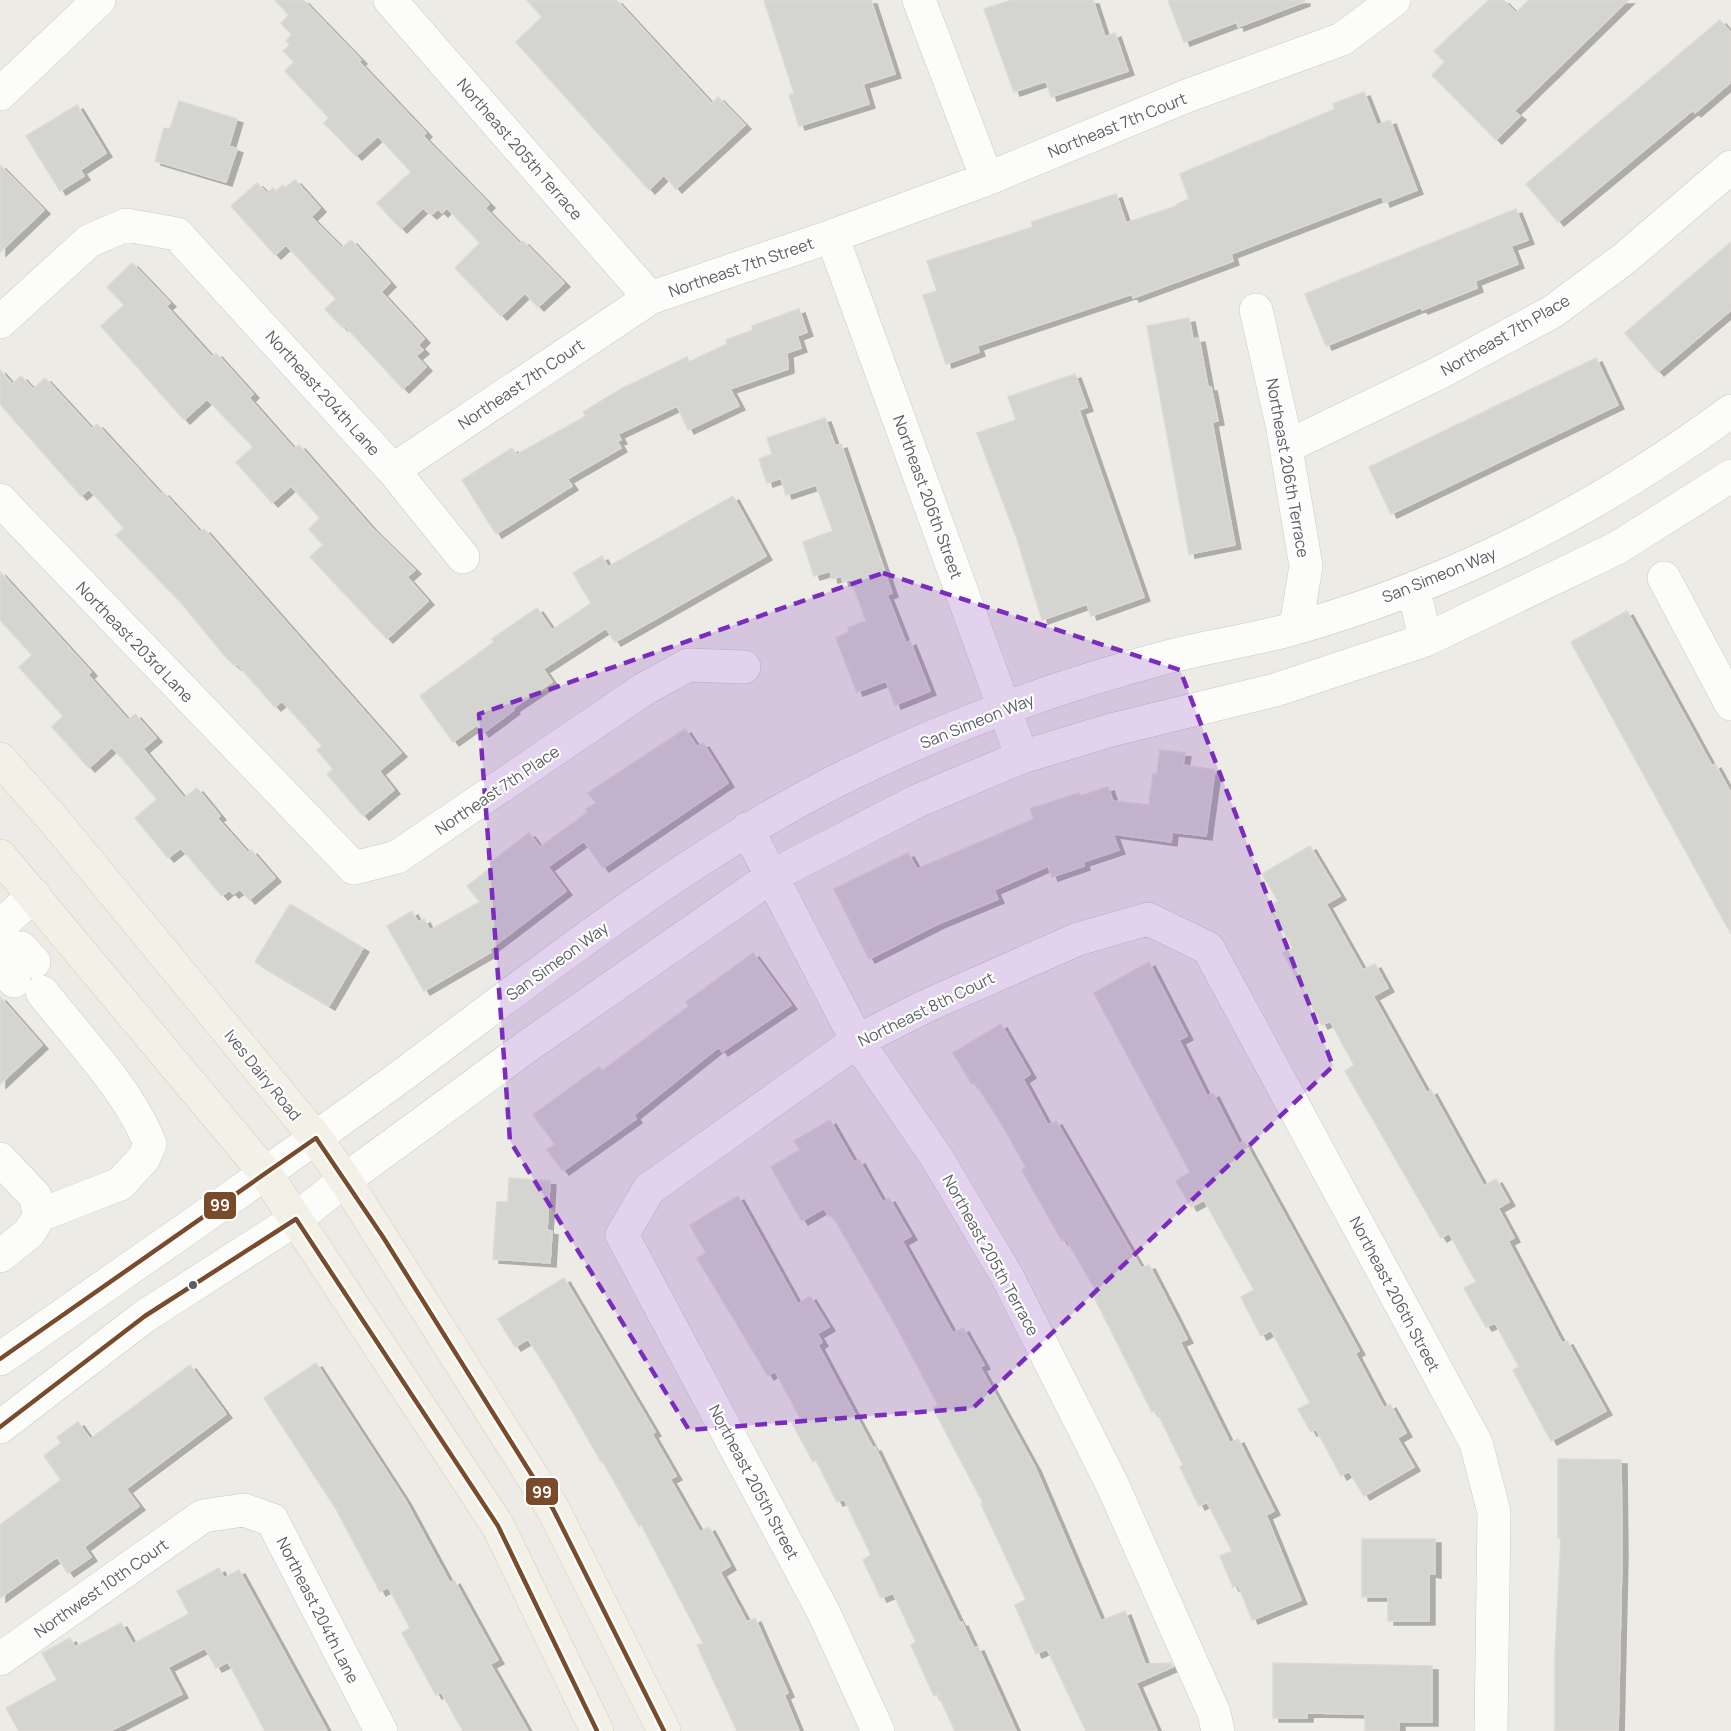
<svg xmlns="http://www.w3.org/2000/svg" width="1731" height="1731" viewBox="0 0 1731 1731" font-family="Manrope,sans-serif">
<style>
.building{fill:#d4d4d0;stroke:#dcd9d4;stroke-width:1.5;filter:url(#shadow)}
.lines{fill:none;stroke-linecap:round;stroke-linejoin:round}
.minor-casing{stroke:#c9cac9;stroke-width:34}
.major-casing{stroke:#d6ccb1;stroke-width:34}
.minor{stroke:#fcfcfb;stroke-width:33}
.major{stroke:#f3f1e7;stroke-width:33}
.bus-1-casing{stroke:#fff;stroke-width:9}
.bus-1{stroke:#7a4b2a;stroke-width:4.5}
.marked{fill:#7b2cbf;fill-opacity:0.2;stroke:#7b2cbf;stroke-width:4.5;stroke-dasharray:12 8;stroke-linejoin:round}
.bus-dot{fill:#5a5f65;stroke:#fff;stroke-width:2}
.labels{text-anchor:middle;stroke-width:4.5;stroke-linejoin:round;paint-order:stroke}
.street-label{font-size:16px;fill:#5a5f65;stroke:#fff}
.line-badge{stroke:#fff;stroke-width:2}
.badge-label{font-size:16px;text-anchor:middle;font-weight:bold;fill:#fff}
</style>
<defs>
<filter id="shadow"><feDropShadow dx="6" dy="4" stdDeviation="0" flood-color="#0004"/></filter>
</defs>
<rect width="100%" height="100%" fill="#ecebe5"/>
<path class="building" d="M275,0H303L361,60L359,62L426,133L423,136L489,204L485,208L520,244L523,241L564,283L538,307L525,293L501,316L455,268L480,243L447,208L442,213L438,209L431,215L423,208L401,229L377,203L411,172L378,136L356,156L324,123L329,118L285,71L294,62L283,51L290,45L286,41L292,35L281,23L289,15Z
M527,0H616L712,104L718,97L745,125L676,189L664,175L649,190L516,42L542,17Z
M764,0H871L895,74L863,84L869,104L799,126L789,95L794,93Z
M1012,0H1093L1105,37L1115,33L1128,71L1051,97L1046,81L1014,92L984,9Z
M1168,0H1304V2L1238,27L1237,22L1184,42Z
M1489,0H1503L1516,13L1529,0H1628L1514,111L1520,116L1496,140L1432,75L1445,62L1434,51Z
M1720,20L1731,33V82L1695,113L1693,110L1558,222L1526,184Z
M1364,92L1377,125L1390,120L1417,190L1384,203L1382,196L1231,254L1233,261L1133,298L1132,294L977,346L979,352L946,364L923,295L937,291L927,261L1033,227L1031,222L1116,194L1126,223L1177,206V204L1189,199L1180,174L1335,109L1333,104Z
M179,101L237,119L229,146L237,149L226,182L155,161L164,128L170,129Z
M77,105L106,153L80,170L84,176L60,191L26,136Z
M0,165L44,210L0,252Z
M295,180L320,208L311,217L342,248L351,240L390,283L381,292L424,339L418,345L423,350L416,356L426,367L403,389L344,325L342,327L325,309L336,299L286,245L275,255L231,206L257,183L267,193L273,188L276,191L283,185L285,188Z
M1516,209L1528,240L1511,246L1518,264L1475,281L1477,288L1422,310L1421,307L1326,346L1305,294Z
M1731,242V310L1658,372L1625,333Z
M132,263L170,303L166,306L212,357L216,353L253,394L249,398L294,449L299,445L371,527L415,570L407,577L428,601L387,639L310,557L323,545L309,529L320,518L291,486L272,503L236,462L253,447L207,399L184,420L101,326L124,305L107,287Z
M799,309L807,332L797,336L801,348L787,353L788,369L730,389L739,406L688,430L677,406L618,434L621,440L617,441L621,448L567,479L572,486L496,534L462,480L512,448L516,455L586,416L583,412L621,389L687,357L689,362L727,344L726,340L753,330L752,326Z
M1189,318L1193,339L1199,338L1208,387H1211L1218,421L1212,422L1235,545L1189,554L1147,326Z
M1596,358L1618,405L1391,514L1369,467Z
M0,370L12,384L21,376L33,389L45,378L92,429L97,424L161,494L163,492L200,532L204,529L401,753L379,771L394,790L363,816L327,774L333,769L317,750L322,746L282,701L275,707L237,664L235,666L224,655L183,605L116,535L124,528L89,489L81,496L0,404Z
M1075,374L1087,407L1079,410L1144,597L1091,616L1087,604L1042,620L1017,539L977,433L1016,420L1008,397Z
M825,418L835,446L841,444L892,593L887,595L906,643L910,641L930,691L895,705L886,681L857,692L836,638L849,632L848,628L866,621L851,579L843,582L841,576L832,579L830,571L814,576L803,542L833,531L816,485L786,495L781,478L767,483L759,459L772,454L767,438Z
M733,496L766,556L615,642L606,628L543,669L552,682L513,708L514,710L483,733L477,725L453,742L420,696L494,642L492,639L537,608L552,630L591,603L573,573L602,556L608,567Z
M0,572L91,672L88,675L128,720L135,714L156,738L143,749L184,798L197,788L220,816L217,818L248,853L251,850L275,878L249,900L240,889L233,894L229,890L222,896L181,848L168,858L135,818L157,799L112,747L89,768L52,727L63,716L19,667L32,655L0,620Z
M1627,611L1712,766L1715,764L1731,793V934L1571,642Z
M685,729L697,747L703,743L728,783L603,868L584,841L548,867L566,891L489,950L491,952L424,991L387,926L412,911L418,922L424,919L430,930L480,902L467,886L493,866L490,863L529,833L540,847L588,812L586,809L596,803L588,793Z
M1160,750L1185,753L1183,765L1215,770L1206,836L1172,832L1171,842L1113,834L1119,850L1083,862L1084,866L1052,877L1048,866L994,890L998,899L938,924L869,959L834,889L908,853L917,869L1034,819L1030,809L1079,793L1080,796L1108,787L1113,801L1149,805L1153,774H1157Z
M1310,846L1340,896L1326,904L1363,970L1375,964L1388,988L1373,996L1427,1093L1431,1090L1484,1186L1496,1179L1503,1191L1509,1202L1498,1208L1514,1238L1508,1241L1562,1343L1567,1341L1606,1411L1551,1441L1513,1370L1519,1367L1495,1323L1486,1327L1464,1288L1476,1282L1449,1233L1441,1238L1345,1071L1354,1065L1330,1021L1322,1025L1283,953L1293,948L1269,906L1278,901L1262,874Z
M290,904L363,948L329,1006L255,962Z
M753,953L791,1005L722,1052L719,1047L634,1115L636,1119L563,1171L547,1150L555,1144L533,1115L599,1067L602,1071L689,1006L686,1002Z
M1149,962L1187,1036L1179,1040L1207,1096L1213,1093L1239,1144L1244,1141L1359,1351L1355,1353L1384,1408L1390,1404L1406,1433L1397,1438L1414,1467L1364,1496L1349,1471L1341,1476L1316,1429L1311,1432L1298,1409L1310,1403L1271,1330L1261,1336L1241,1297L1254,1290L1204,1200L1191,1207L1176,1181L1190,1172L1094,993Z
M0,997L42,1045L0,1084Z
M1001,1024L1030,1074L1023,1079L1048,1125L1056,1121L1141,1268L1149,1265L1174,1313L1187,1339L1180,1342L1230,1443L1238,1439L1274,1511L1266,1515L1301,1600L1252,1620L1238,1585L1233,1587L1220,1556L1232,1551L1207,1502L1199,1506L1180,1467L1183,1465L1156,1410L1152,1412L1092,1293L1096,1291L1066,1239L1062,1241L1022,1170L1026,1167L1002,1125L975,1082L972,1084L953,1053Z
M830,1120L854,1162L859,1160L883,1202L889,1198L911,1236L902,1241L953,1333L963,1328L984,1365L980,1367L1035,1467L1101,1621L1125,1611L1145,1664L1171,1663L1173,1667L1136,1683L1157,1731H1086L1047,1649L1036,1654L1015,1605L1026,1600L981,1504L983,1503L933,1408L938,1405L894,1322L832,1215L829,1217L824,1208L802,1221L771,1167L800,1150L794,1141Z
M509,1178L550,1181L547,1230L552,1231L550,1263L493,1259L497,1202H508Z
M738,1196L798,1304L810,1296L829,1327L817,1334L822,1342L818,1345L873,1448L875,1447L960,1623L962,1622L974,1648L978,1647L1016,1731H955L938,1694L934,1696L911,1645L916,1642L893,1593L881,1598L863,1560L871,1555L844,1499L837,1502L816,1460L813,1462L792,1423L800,1418L775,1371L768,1376L697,1258L706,1253L690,1225Z
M564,1278L655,1432L652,1434L676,1476L670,1479L700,1532L709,1527L730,1566L720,1572L747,1622L755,1618L788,1693L784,1695L799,1731H737L697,1645L703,1643L641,1524L639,1526L603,1462L602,1463L554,1380L528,1339L515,1347L498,1319Z
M316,1363L405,1500L450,1583L454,1580L498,1660L490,1664L528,1731H463L441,1692L436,1695L402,1633L410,1628L388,1587L380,1592L336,1509L264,1398Z
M190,1365L226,1414L126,1489L139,1506L84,1547L91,1557L68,1573L57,1557L0,1598V1525L61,1480L44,1456L61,1443L57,1437L78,1422L90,1439Z
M1558,1459L1621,1460L1622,1554L1618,1731H1555V1655L1561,1538H1558Z
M1362,1539H1435V1574L1429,1573V1621H1388V1597H1362Z
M219,1568L224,1578L239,1570L327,1731H265L228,1662L216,1668L205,1648L168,1667L182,1694L110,1731H19L6,1708L57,1680L42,1653L70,1638L75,1647L121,1623L133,1644L189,1614L177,1591Z
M1273,1663L1432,1666V1722H1399V1731L1365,1730V1714L1307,1713V1718H1273Z"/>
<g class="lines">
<defs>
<path id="minor" d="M390,0L650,298
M919,0L987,179
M0,94L99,0
M832,236L1022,757
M1256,310L1282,424L1306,566L1296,627
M0,322L89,241L126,225L177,234L393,470L463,557
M1286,447L1439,373L1552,312L1625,258L1731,167
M393,470L650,298L832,236L987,179L1184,97L1342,39L1394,0
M0,500L354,868L397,857L644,689L688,665L744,667
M1664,578L1731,704
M1414,588L1425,640
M747,829L857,1041L937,1158L1007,1276L1112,1484L1214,1713L1218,1731
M0,926L34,895
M4,946L0,965L14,981
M4,946L21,948L34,962
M0,1159L35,1196L40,1215L29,1233L0,1256
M40,1215L120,1184L144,1158L150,1144C129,1090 77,1037 42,992
M0,1359C134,1265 269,1173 401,1076C542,971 682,859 840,779C944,727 1054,687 1167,657C1206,647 1246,641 1285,631C1446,587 1597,510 1731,411
M0,1427L145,1316L296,1219L345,1180L529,1045L772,876L917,801L1022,757L1111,730L1275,690L1425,640L1617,548L1731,476
M0,1659L203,1516L244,1510L272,1520L381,1731
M878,1731L824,1613L622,1235L649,1189L857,1041L926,1006L1078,939L1148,919L1208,948L1476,1443L1494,1512L1491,1731"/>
<path id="major" d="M0,759L53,819L316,1138L345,1180L553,1509L664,1731
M0,856L266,1174L498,1526L597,1731"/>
</defs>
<use href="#minor" class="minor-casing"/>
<use href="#major" class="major-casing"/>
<use href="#minor" class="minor"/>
<use href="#major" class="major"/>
<defs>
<path id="bus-1" d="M0,1359L316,1138L383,1237L553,1509L664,1731
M0,1427L145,1316L296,1219L498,1526L597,1731"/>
</defs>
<use href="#bus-1" class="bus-1-casing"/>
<use href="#bus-1" class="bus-1"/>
</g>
<path class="marked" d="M883,573L1180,670L1333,1066L973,1408L689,1430L510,1141L479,714Z"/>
<circle class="bus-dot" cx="193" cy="1285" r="5"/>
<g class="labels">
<g class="street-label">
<text transform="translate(1117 125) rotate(-22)" y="6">Northeast 7th Court</text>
<text transform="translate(520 149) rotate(49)" y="6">Northeast 205th Terrace</text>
<text transform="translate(741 267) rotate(-19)" y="6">Northeast 7th Street</text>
<text transform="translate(1505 335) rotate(-30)" y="6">Northeast 7th Place</text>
<text transform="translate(521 384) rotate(-34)" y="6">Northeast 7th Court</text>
<text transform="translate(323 393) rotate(48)" y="6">Northeast 204th Lane</text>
<text transform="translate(1288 468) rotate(80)" y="6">Northeast 206th Terrace</text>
<text transform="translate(928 497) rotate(70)" y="6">Northeast 206th Street</text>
<text transform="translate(1439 575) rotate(-22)" y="6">San Simeon Way</text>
<text transform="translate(135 642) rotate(46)" y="6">Northeast 203rd Lane</text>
<text transform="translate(977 721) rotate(-22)" y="6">San Simeon Way</text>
<text transform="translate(497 790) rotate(-34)" y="6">Northeast 7th Place</text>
<text transform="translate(557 961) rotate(-36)" y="6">San Simeon Way</text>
<text transform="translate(926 1009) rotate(-26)" y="6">Northeast 8th Court</text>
<text transform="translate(263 1075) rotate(51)" y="6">Ives Dairy Road</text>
<text transform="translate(991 1255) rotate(61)" y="6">Northeast 205th Terrace</text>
<text transform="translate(1395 1294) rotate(62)" y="6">Northeast 206th Street</text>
<text transform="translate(754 1482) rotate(62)" y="6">Northeast 205th Street</text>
<text transform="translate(101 1588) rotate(-35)" y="6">Northwest 10th Court</text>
<text transform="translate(318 1610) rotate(63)" y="6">Northeast 204th Lane</text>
</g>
</g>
<g class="line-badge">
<rect x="203" y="1191" width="34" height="29" rx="6" fill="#7a4b2a"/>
<rect x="525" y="1477" width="34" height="29" rx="6" fill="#7a4b2a"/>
</g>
<g class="badge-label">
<text x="220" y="1211">99</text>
<text x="542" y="1498">99</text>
</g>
</svg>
